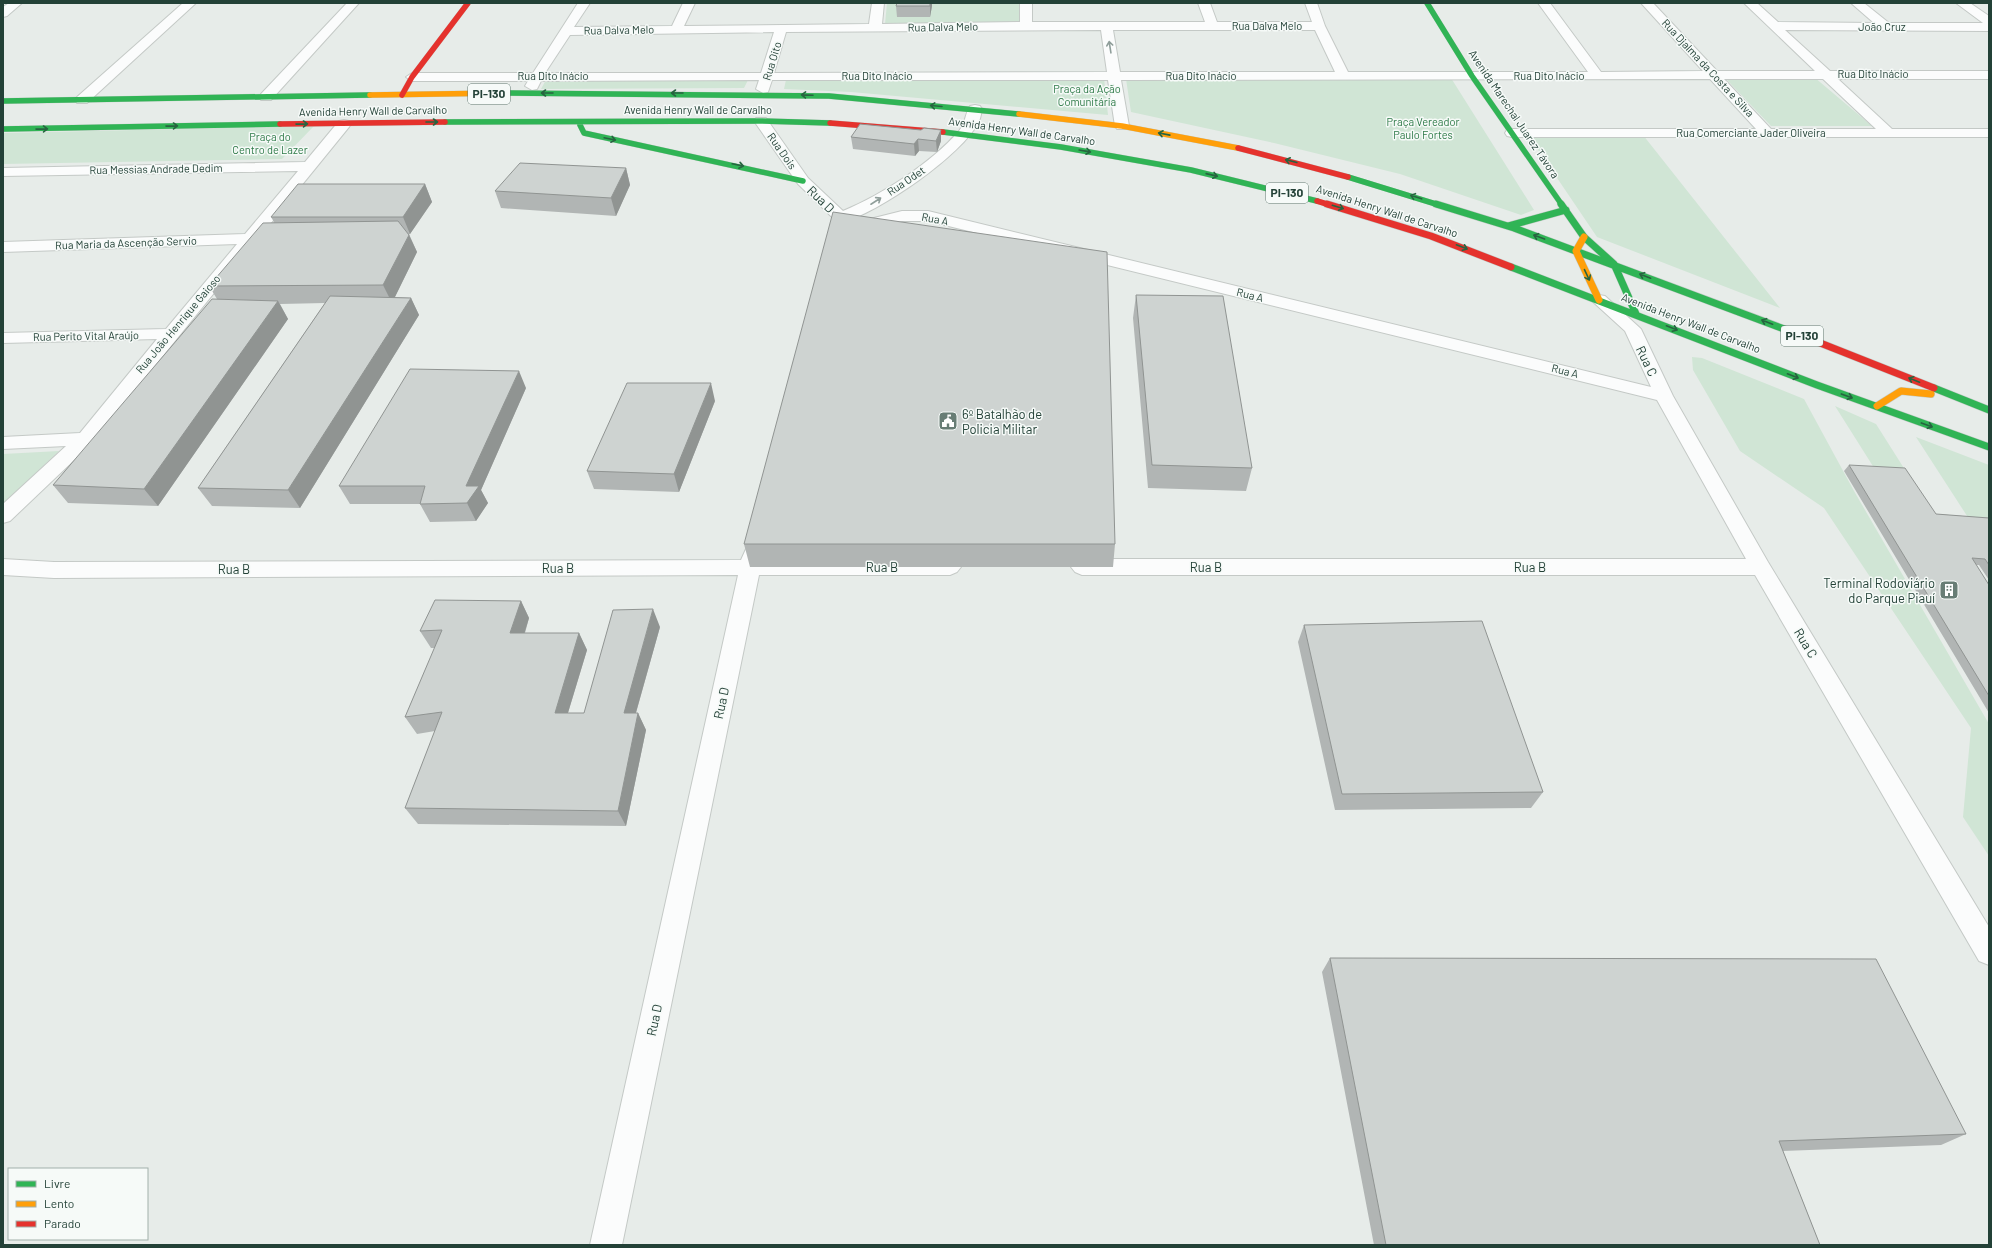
<svg xmlns="http://www.w3.org/2000/svg" width="1992" height="1248" viewBox="0 0 1992 1248" font-family="Barlow,sans-serif">
<style>
.green{fill:#d0e5d5}
.lines{fill:none;stroke-linecap:round;stroke-linejoin:round}
.street-casing{stroke:#c4c9c6;stroke-width:2}
.fast-far1-casing{stroke:#c2cac6;stroke-width:6}
.fast-casing{stroke:#c2cac6;stroke-width:8}
.slow-far1-casing{stroke:#c2cac6;stroke-width:6}
.slow-casing{stroke:#c2cac6;stroke-width:8}
.jam-far1-casing{stroke:#c2cac6;stroke-width:6}
.jam-casing{stroke:#c2cac6;stroke-width:8}
.street{fill:#fbfcfc;fill-rule:evenodd}
.fast-far1{stroke:#30b455;stroke-width:5.5}
.fast{stroke:#30b455;stroke-width:7}
.slow-far1{stroke:#ff9f0a;stroke-width:5.5}
.slow{stroke:#ff9f0a;stroke-width:7}
.jam-far1{stroke:#e5322d;stroke-width:5.5}
.jam{stroke:#e5322d;stroke-width:7}
.wall{fill:#b1b5b4}
.shaded-wall{fill:#909492}
.building{fill:#ced3d1;stroke:#909492}
.oneway{stroke:#8f9e9a}
.oneway2{stroke:#276440}
.labels{text-anchor:middle;stroke-width:3;stroke-linejoin:round;paint-order:stroke}
.far-street-label{font-size:11px;fill:#234137;stroke:#f6faf8}
.far-park-label{font-size:11px;fill:#2c7946;stroke:#f6faf8}
.shield{fill:#f6faf8;stroke:#627871;stroke-width:1}
.shield-label{font-size:12px;font-weight:bold;fill:#234137}
.street-label{font-size:13px;fill:#234137;stroke:#f6faf8}
.poi-label{font-size:13px;fill:#234137;stroke:#f6faf8;text-anchor:start}
</style>
<rect width="100%" height="100%" fill="#e7ece9"/>
<path class="green" d="M887,3H1020L1021,24H885Z
M1814,77L1872,126H1771L1726,79Z
M547,78H749L744,88L541,89Z
M1104,78L1108,115L851,92L784,89L786,80Z
M1451,78L1534,210L1521,215L1400,174L1274,143L1131,112L1126,79Z
M314,126L282,159L3,164V133Z
M1528,135H1643L1780,308L1597,237Z
M1692,357L1702,358L1804,399L1854,491L1989,724V856L1963,817L1971,728L1824,508L1740,451L1693,370Z
M1835,406L1876,424L1907,473L1876,471Z
M1916,437L1989,465V522L1969,519Z
M59,451L3,504V454Z"/>
<g class="lines">
<defs>
<path id="street" d="M9,3H22L7,16L3,17V7Z
M183,3H196L87,103H77L75,100L77,97Z
M347,3H359L271,100H261L259,97L261,94Z
M578,3H590L574,27L672,26L683,3H695L684,26L869,24L872,3H884L882,24L1020,22V3H1032V22H1205L1198,3H1210L1217,22H1312L1305,3H1317L1325,26L1348,72H1588L1538,3H1550L1601,72L1703,71L1641,3H1653L1717,71H1815L1744,3H1757L1778,22L1874,23L1851,3H1864L1889,23H1983L1956,3H1970L1989,16V31L1785,30L1830,71H1989V79H1838L1892,129H1989V137H1512L1507,136L1505,133L1507,130L1512,129H1756L1710,79L1121,80L1129,126L1127,129H1117L1115,126L1108,80H772L768,92L763,93L756,89L759,80L541,81L537,89L532,90L525,86L528,81H412L406,77L412,73H533ZM1101,30L1107,72L774,73L786,32ZM1113,30H1315L1335,72H1120ZM774,32L761,73H545L570,35ZM1724,79H1823L1876,129H1771Z
M975,105L980,106L982,109C981,113 981,117 979,121C963,155 878,213 841,223L836,221L798,184L754,121L756,118H766L808,178L843,211C883,194 930,164 959,131C966,122 965,114 970,106Z
M344,120L349,121L351,124L349,127L92,443L10,521L3,523V504L66,446L3,449V437L80,433L157,339L3,343V333L166,329L237,244L3,252V242L245,234L298,171L3,176V168L305,162L339,121Z
M902,211H928L1651,387L1625,331L1591,300L1593,296L1599,295L1605,296L1641,329L1673,396L1768,562L1989,927V965L1979,961L1755,575H1082L1075,572L1071,567L1075,562L1082,559H1746L1657,400L928,221H902L855,232L850,230L847,227L850,224Z
M753,546L760,549L763,554L762,560L950,559L957,562L961,567L957,572L950,575H759L622,1245H590L738,575L54,578L3,575V559L54,562L741,560L746,549Z"/>
<path id="fast-far1" d="M1427,3L1472,76L1562,205
M503,93L829,96L1019,114
M3,101L370,95
M445,122L761,121L830,123
M580,125L584,133L803,181
M3,129L280,124
M943,132L1061,147L1191,170L1317,201
M1348,177L1439,205"/>
<path id="fast" d="M1436,204L1514,228L1795,333
M1561,204L1584,237L1614,264L1636,314
M1508,226L1566,210
M1511,267L1817,385L1989,447
M1934,388L1989,410"/>
<path id="slow-far1" d="M370,95L503,93
M1019,114L1122,126L1238,148"/>
<path id="slow" d="M1584,237L1576,251L1599,300
M1877,406L1901,391L1931,394"/>
<path id="jam-far1" d="M402,95L412,77L468,3
M830,123L943,132
M280,124L445,122
M1238,148L1348,177
M1317,201L1330,205"/>
<path id="jam" d="M1327,204L1431,236L1511,267
M1795,333L1934,388"/>
</defs>
<use href="#street" class="street-casing"/>
<use href="#fast-far1" class="fast-far1-casing"/>
<use href="#fast" class="fast-casing"/>
<use href="#slow-far1" class="slow-far1-casing"/>
<use href="#slow" class="slow-casing"/>
<use href="#jam-far1" class="jam-far1-casing"/>
<use href="#jam" class="jam-casing"/>
<use href="#street" class="street"/>
<use href="#fast-far1" class="fast-far1"/>
<use href="#fast" class="fast"/>
<use href="#slow-far1" class="slow-far1"/>
<use href="#slow" class="slow"/>
<use href="#jam-far1" class="jam-far1"/>
<use href="#jam" class="jam"/>
</g>
<path class="wall" d="M896,6H932L930,17H897Z
M921,130H941V141L937,152L919,151L915,156L853,149L851,137Z
M626,168L630,185L616,216L501,208L495,191Z
M425,184L432,202L410,234H409L417,252L395,297L411,298L419,315L300,508L212,506L198,488L325,303L280,304L288,319L158,506L68,503L53,485L217,299L209,286L274,222L271,217Z
M1136,295L1252,468L1246,491L1148,488L1133,318Z
M526,388L481,490L488,503L476,521L430,522L420,504H350L339,486Z
M715,401L679,492L594,489L587,471Z
M1849,465L1936,514L1989,518V580L1979,565H1976L1989,585V713L1844,471Z
M744,544H1115L1113,567H750Z
M521,601L529,618L525,633H579L587,650L568,713H584L660,627L636,713H638L646,730L626,826L418,824L405,808L435,731L417,734L405,717L435,648H431L420,631Z
M1304,625L1543,792L1531,808L1335,810L1298,642Z
M1330,958L1966,1134L1941,1145L1783,1151L1820,1245H1374L1322,972Z"/>
<path class="shaded-wall" d="M930,3H932V6L930,17Z
M941,130V141L937,152L936,141Z
M918,139L919,151L915,156L914,144Z
M626,168L630,185L616,216L611,198Z
M425,184L432,202L410,234L403,217Z
M409,235L417,252L392,303L383,285Z
M411,298L419,315L300,508L288,490Z
M278,301L288,319L158,506L144,489Z
M519,371L526,388L481,490L488,503L476,521L467,503L466,486Z
M711,383L715,401L679,492L674,474Z
M521,601L529,618L519,651L510,633Z
M653,609L660,627L631,730L624,713Z
M579,633L587,650L563,729L555,713Z
M638,713L646,730L626,826L618,811Z"/>
<path class="building" d="M897,3H930V6H896Z
M860,124L921,130L924,128L941,130L936,141L918,139L914,144L851,137Z
M520,163L626,168L611,198L495,191Z
M298,184H425L403,217H271Z
M833,212L1107,252L1115,544H744Z
M398,221L409,235L383,285L209,286L263,223Z
M1136,295L1223,296L1252,468L1152,465Z
M330,296L411,298L288,490L198,488Z
M212,299L278,301L144,489L53,485Z
M410,369L519,371L466,486H479L467,503L420,504L425,486H339Z
M627,383H711L674,474L587,471Z
M1849,465L1905,468L1936,514L1989,518V565L1985,559L1972,558L1989,585V696Z
M435,600L521,601L510,633H579L555,713H584L613,610L653,609L624,713H638L618,811L405,808L442,712L405,717L442,630L420,631Z
M1482,621L1543,792L1342,794L1304,625Z
M1330,958L1876,959L1966,1134L1779,1141L1820,1245H1386Z"/>
<defs><path id="oneway-shaft" d="M-6 0H5M1.5-3L5.5 0L1.5 3" fill="none" stroke-width="1.6" stroke-linecap="round" stroke-linejoin="round"/></defs>
<g class="oneway">
<use href="#oneway-shaft" transform="translate(1110 47) rotate(-99)"/>
<use href="#oneway-shaft" transform="translate(876 201) rotate(-33)"/>
</g>
<g class="oneway2">
<use href="#oneway-shaft" transform="translate(547 93) rotate(-180)"/>
<use href="#oneway-shaft" transform="translate(677 93) rotate(-180)"/>
<use href="#oneway-shaft" transform="translate(807 95) rotate(-178)"/>
<use href="#oneway-shaft" transform="translate(936 106) rotate(-175)"/>
<use href="#oneway-shaft" transform="translate(432 122)"/>
<use href="#oneway-shaft" transform="translate(302 124) rotate(-1)"/>
<use href="#oneway-shaft" transform="translate(172 126) rotate(-1)"/>
<use href="#oneway-shaft" transform="translate(42 129) rotate(-1)"/>
<use href="#oneway-shaft" transform="translate(1164 134) rotate(-169)"/>
<use href="#oneway-shaft" transform="translate(610 139) rotate(12)"/>
<use href="#oneway-shaft" transform="translate(1085 151) rotate(10)"/>
<use href="#oneway-shaft" transform="translate(1291 161) rotate(-166)"/>
<use href="#oneway-shaft" transform="translate(738 165) rotate(12)"/>
<use href="#oneway-shaft" transform="translate(1212 175) rotate(13)"/>
<use href="#oneway-shaft" transform="translate(1416 197) rotate(-162)"/>
<use href="#oneway-shaft" transform="translate(1338 207) rotate(17)"/>
<use href="#oneway-shaft" transform="translate(1539 237) rotate(-160)"/>
<use href="#oneway-shaft" transform="translate(1462 247) rotate(21)"/>
<use href="#oneway-shaft" transform="translate(1587 275) rotate(65)"/>
<use href="#oneway-shaft" transform="translate(1645 276) rotate(-159)"/>
<use href="#oneway-shaft" transform="translate(1767 322) rotate(-159)"/>
<use href="#oneway-shaft" transform="translate(1672 328) rotate(21)"/>
<use href="#oneway-shaft" transform="translate(1793 376) rotate(21)"/>
<use href="#oneway-shaft" transform="translate(1914 380) rotate(-158)"/>
<use href="#oneway-shaft" transform="translate(1847 396) rotate(20)"/>
<use href="#oneway-shaft" transform="translate(1927 425) rotate(20)"/>
</g>
<defs>
<symbol id="civic-square" viewBox="-11 -11 22 22"><rect x="-9" y="-9" width="18" height="18" rx="4" fill="#687d75" stroke="#f6faf8"/><path d="M-.6-6.5H3V-4.5H.6V-3L4-1V1h2V6H-6V1h2V-1L-.6-3ZM-1.2 2.5V6h2.4V2.5Z" fill="#fff"/></symbol>
<symbol id="building-square" viewBox="-11 -11 22 22"><rect x="-9" y="-9" width="18" height="18" rx="4" fill="#687d75" stroke="#f6faf8"/><path d="M-4-6H4V6H1V3H-1V6H-4ZM-2.5-4.3h1.7v1.8h-1.7ZM.8-4.3h1.7v1.8H.8ZM-2.5-1h1.7V.8h-1.7ZM.8-1h1.7V.8H.8Z" fill="#fff"/></symbol>
</defs>
<g fill-rule="evenodd">
<use href="#civic-square" x="937" y="410" width="22" height="22"/>
<use href="#building-square" x="1938" y="579" width="22" height="22"/>
</g>
<g class="labels">
<g class="far-street-label">
<text x="1267" y="30">Rua Dalva Melo</text>
<text transform="translate(943 27) rotate(-1)" y="4">Rua Dalva Melo</text>
<text x="1882" y="31">João Cruz</text>
<text transform="translate(619 30) rotate(-1)" y="4">Rua Dalva Melo</text>
<text transform="translate(772 61) rotate(-73)" y="4">Rua Oito</text>
<text transform="translate(1708 68) rotate(47)" y="4">Rua Djalma da Costa e Silva</text>
<text x="1873" y="78">Rua Dito Inácio</text>
<text x="553" y="80">Rua Dito Inácio</text>
<text x="877" y="80">Rua Dito Inácio</text>
<text x="1201" y="80">Rua Dito Inácio</text>
<text x="1549" y="80">Rua Dito Inácio</text>
<text x="698" y="114">Avenida Henry Wall de Carvalho</text>
<text transform="translate(373 111) rotate(-1)" y="4">Avenida Henry Wall de Carvalho</text>
<text transform="translate(1514 114) rotate(56)" y="4">Avenida Marechal Juarez Távora</text>
<text transform="translate(1022 131) rotate(8)" y="4">Avenida Henry Wall de Carvalho</text>
<text x="1751" y="137">Rua Comerciante Jader Oliveira</text>
<text transform="translate(782 151) rotate(55)" y="4">Rua Dois</text>
<text transform="translate(156 169) rotate(-1)" y="4">Rua Messias Andrade Dedim</text>
<text transform="translate(906 181) rotate(-34)" y="4">Rua Odet</text>
<text transform="translate(1387 211) rotate(18)" y="4">Avenida Henry Wall de Carvalho</text>
<text transform="translate(935 219) rotate(10)" y="4">Rua A</text>
<text transform="translate(126 243) rotate(-2)" y="4">Rua Maria da Ascenção Servio</text>
<text transform="translate(1250 295) rotate(14)" y="4">Rua A</text>
<text transform="translate(1691 323) rotate(21)" y="4">Avenida Henry Wall de Carvalho</text>
<text transform="translate(178 324) rotate(-50)" y="4">Rua João Henrique Gaioso</text>
<text transform="translate(86 336) rotate(-1)" y="4">Rua Perito Vital Araújo</text>
<text transform="translate(1565 371) rotate(14)" y="4">Rua A</text>
</g>
<g class="far-park-label">
<text x="1087" y="93">Praça da Ação<tspan x="1087" dy="13">Comunitária</tspan></text>
<text x="1423" y="126">Praça Vereador<tspan x="1423" dy="13">Paulo Fortes</tspan></text>
<text x="270" y="141">Praça do<tspan x="270" dy="13">Centro de Lazer</tspan></text>
</g>
<g class="shield">
<rect x="468" y="84" width="42" height="20" rx="3"/>
<rect x="1266" y="183" width="42" height="20" rx="3"/>
<rect x="1781" y="326" width="42" height="20" rx="3"/>
</g>
<g class="shield-label">
<text x="489" y="98">PI-130</text>
<text x="1287" y="197">PI-130</text>
<text x="1802" y="340">PI-130</text>
</g>
<g class="street-label">
<text transform="translate(821 199) rotate(44)" y="5">Rua D</text>
<text transform="translate(1647 361) rotate(64)" y="5">Rua C</text>
<text x="882" y="572">Rua B</text>
<text x="1206" y="572">Rua B</text>
<text x="1530" y="572">Rua B</text>
<text x="558" y="573">Rua B</text>
<text x="234" y="574">Rua B</text>
<text transform="translate(1806 643) rotate(59)" y="5">Rua C</text>
<text transform="translate(721 703) rotate(-78)" y="5">Rua D</text>
<text transform="translate(654 1020) rotate(-78)" y="5">Rua D</text>
</g>
<g class="poi-label">
<text x="962" y="419">6º Batalhão de<tspan x="962" dy="15">Policia Militar</tspan></text>
<text x="1935" y="588" text-anchor="end">Terminal Rodoviário<tspan x="1935" dy="15">do Parque Piauí</tspan></text>
</g>
</g>
<rect width="1992" height="1248" fill="none" stroke="#234137" stroke-width="8"/>
<rect x="8" y="1168" width="140" height="72" fill="#f6faf8" stroke="#a2b0ab"/>
<rect x="16" y="1181" width="20" height="6" fill="#30b455" stroke="#a2b0ab"/>
<text x="44" y="1188" font-size="12" fill="#234137">Livre</text>
<rect x="16" y="1201" width="20" height="6" fill="#ff9f0a" stroke="#a2b0ab"/>
<text x="44" y="1208" font-size="12" fill="#234137">Lento</text>
<rect x="16" y="1221" width="20" height="6" fill="#e5322d" stroke="#a2b0ab"/>
<text x="44" y="1228" font-size="12" fill="#234137">Parado</text>
</svg>
